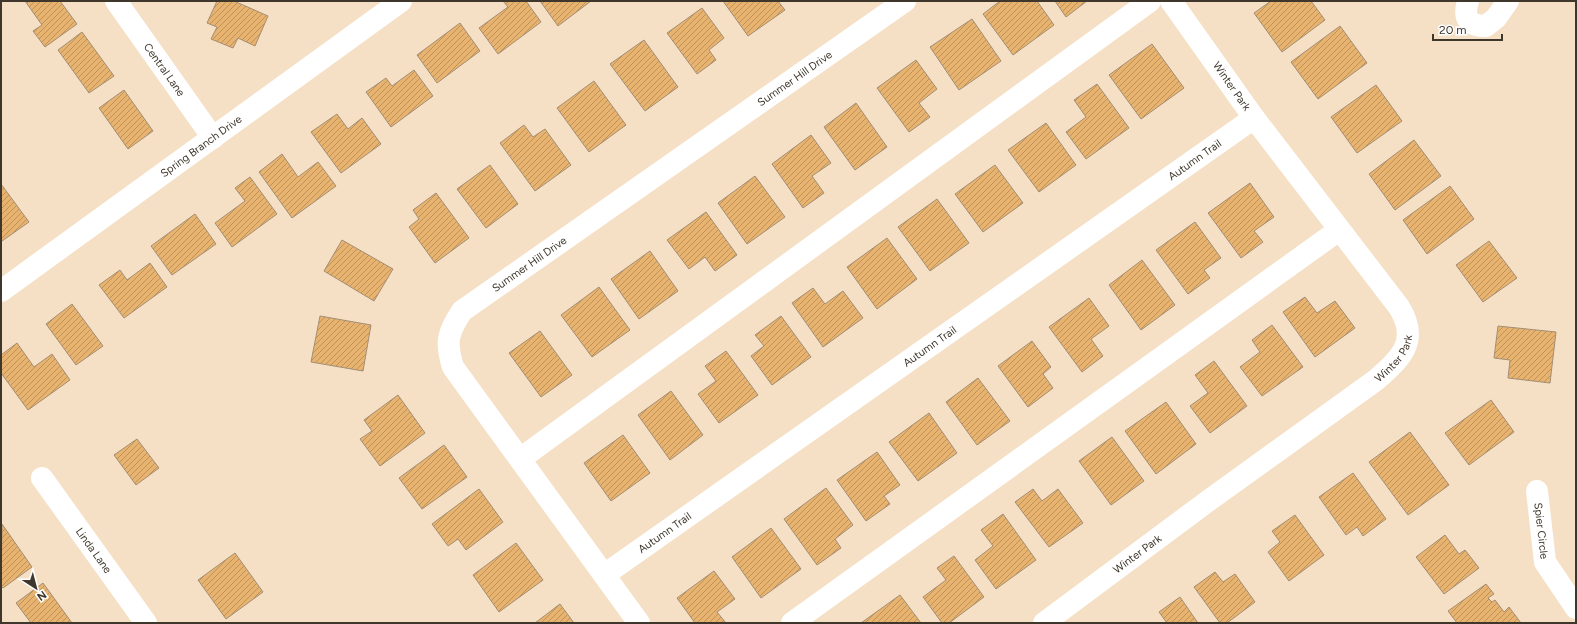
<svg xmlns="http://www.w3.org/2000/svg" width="1577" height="624" viewBox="0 0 1577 624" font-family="Figtree,sans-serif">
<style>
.building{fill:url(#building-hatch);stroke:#a38e75}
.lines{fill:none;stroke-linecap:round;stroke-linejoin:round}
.minor{stroke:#fff;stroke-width:22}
.labels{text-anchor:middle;stroke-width:3;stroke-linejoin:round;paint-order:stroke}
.street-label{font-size:11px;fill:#3f372c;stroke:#fff}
</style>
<defs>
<pattern id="building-hatch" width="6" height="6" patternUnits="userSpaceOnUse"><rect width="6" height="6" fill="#e7b36f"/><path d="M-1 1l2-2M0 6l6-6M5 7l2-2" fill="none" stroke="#bd925b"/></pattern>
</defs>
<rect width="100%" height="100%" fill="#f6e0c5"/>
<path class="building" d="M25,1H60L77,24L45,47L33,31L42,25Z
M217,1H234L268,16L255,46L238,38L233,48L211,39L217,27L207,23Z
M503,1H526L541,22L498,54L479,28L508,7Z
M540,1H591L558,26Z
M723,1H778L785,10L748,36Z
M1000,1H1037L1054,25L1013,55L983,14Z
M1055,1H1087L1066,17Z
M1271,1H1311L1325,20L1282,52L1254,13Z
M702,8L724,38L709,50L716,60L697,74L667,33Z
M972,19L1001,61L959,90L930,47Z
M460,23L480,51L437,83L417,55Z
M1340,26L1367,63L1318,99L1291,62Z
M82,32L114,76L89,93L58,50Z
M644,40L678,87L645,111L610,64Z
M1152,44L1184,88L1141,119L1109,75Z
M916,60L937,89L919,103L930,117L909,132L877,88Z
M414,70L433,96L391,127L366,92L386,78L392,86Z
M594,81L626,125L589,152L557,108Z
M1097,84L1129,128L1086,159L1066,132L1086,117L1074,100Z
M1376,85L1402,121L1357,153L1331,117Z
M124,90L153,131L128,149L99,108Z
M856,103L887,147L855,170L824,127Z
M337,114L348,129L362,118L381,144L341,173L311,132Z
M1046,123L1076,165L1039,192L1008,150Z
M524,125L533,137L545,129L571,165L535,191L500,143Z
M811,135L831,163L812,176L824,193L803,208L772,164Z
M1414,140L1441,176L1395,210L1369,174Z
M282,154L298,177L318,162L336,186L292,218L259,172Z
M490,165L518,204L486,228L457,189Z
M995,165L1023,203L983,232L955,194Z
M755,176L785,217L747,244L718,203Z
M250,177L277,214L232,247L215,223L245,201L235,188Z
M1250,183L1274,217L1254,231L1263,242L1241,258L1208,213Z
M1,184L29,222L2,241L1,240Z
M1450,186L1474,219L1427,254L1403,220Z
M436,193L469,238L435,263L409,227L419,219L413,210Z
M937,199L969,243L930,271L898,227Z
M706,212L737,255L715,271L705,257L689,269L667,240Z
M195,214L216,244L172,275L151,246Z
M1195,222L1221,258L1204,270L1210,278L1188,294L1156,250Z
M887,238L917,279L877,309L847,267Z
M342,240L393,269L374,301L324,271Z
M1489,241L1517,278L1483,302L1456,265Z
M650,251L678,291L639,319L611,279Z
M1142,260L1175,305L1141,330L1109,285Z
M150,263L167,287L124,318L99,285L120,270L127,280Z
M599,287L630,330L592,357L561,315Z
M813,288L825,304L843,291L863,318L823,347L792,303Z
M1305,297L1317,313L1335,301L1355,328L1315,357L1283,312Z
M1089,298L1109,326L1091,339L1103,356L1082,372L1049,327Z
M72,304L103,346L76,365L46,324Z
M320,316L371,325L363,371L311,362Z
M781,316L811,357L772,385L751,356L764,346L755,335Z
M1272,325L1303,367L1262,396L1240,367L1260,352L1252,340Z
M1498,326L1556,332L1550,383L1508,378L1510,360L1494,358Z
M540,331L572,375L541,397L509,353Z
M1032,341L1051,367L1043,374L1053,388L1028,407L998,366Z
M17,343L34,367L52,354L70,380L28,410L1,373V355Z
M726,351L758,395L719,423L698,394L716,381L705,366Z
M1214,361L1247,406L1210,433L1190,406L1208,393L1195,375Z
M978,378L1010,421L977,445L946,402Z
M671,391L703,435L670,460L638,415Z
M398,395L425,433L380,466L360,439L372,431L364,420Z
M1491,400L1514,432L1469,465L1445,433Z
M1166,402L1196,444L1156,474L1125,431Z
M929,413L957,453L918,481L889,442Z
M1410,432L1449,485L1408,515L1369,462Z
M623,435L650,473L611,501L584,463Z
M1112,437L1144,481L1111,505L1079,461Z
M137,439L159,468L136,485L114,455Z
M444,445L467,477L422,509L399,478Z
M877,452L900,485L884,496L890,504L866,521L837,480Z
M1353,473L1386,519L1363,536L1357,527L1346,535L1319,497Z
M826,488L853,525L835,539L841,548L817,565L784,519Z
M479,489L503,522L466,550L458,539L448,546L432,524Z
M1033,489L1042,501L1058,489L1083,523L1049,547L1015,502Z
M1003,514L1036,560L996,589L975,560L993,546L981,530Z
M1295,515L1324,555L1289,581L1268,552L1280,542L1272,531Z
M2,524L32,567L3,588L1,586Z
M771,528L801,569L761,598L732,557Z
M1445,535L1459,554L1465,550L1479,568L1444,594L1416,557Z
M516,543L543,580L499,612L473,575Z
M235,553L263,592L226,619L198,580Z
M954,556L984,597L949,623H942L923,597L946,580L937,568Z
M714,571L735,599L717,612L726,623H695L677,598Z
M1215,572L1223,582L1235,574L1255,602L1227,623H1220L1194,587Z
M43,583L72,623H31L16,603Z
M1486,584L1494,594L1488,598L1492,602L1495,600L1504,612L1509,607L1521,623H1457L1448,611Z
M900,595L921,623H861Z
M1180,597L1198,623H1167L1159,612Z
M560,604L574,623H535Z"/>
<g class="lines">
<g class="minor">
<path id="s1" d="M116,1L213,138"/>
<path d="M1468,1C1463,18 1468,26 1486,26L1496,18L1508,1"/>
<path id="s2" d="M1,291L401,1"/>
<path d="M520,459L1150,1"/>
<path id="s3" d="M42,478L146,623"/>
<path id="s4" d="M1537,491L1545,562L1576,608"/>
<path id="s5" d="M604,575L1254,118"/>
<path id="s6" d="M639,623L453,367C445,342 448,332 462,311L905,1"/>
<path d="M792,623L1339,230"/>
<path id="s7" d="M1044,623L1208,501L1376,380C1401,358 1420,341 1399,307L1254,118L1171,1"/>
</g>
</g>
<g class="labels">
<g class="street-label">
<text dy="4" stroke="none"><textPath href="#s1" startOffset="84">Central Lane</textPath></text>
<text dy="4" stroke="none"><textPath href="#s6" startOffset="782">Summer Hill Drive</textPath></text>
<text transform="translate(1232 86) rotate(55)" y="4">Winter Park</text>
<text dy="4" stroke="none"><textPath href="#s2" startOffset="247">Spring Branch Drive</textPath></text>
<text dy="4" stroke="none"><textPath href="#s5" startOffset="722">Autumn Trail</textPath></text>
<text dy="4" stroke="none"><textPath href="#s6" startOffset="458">Summer Hill Drive</textPath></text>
<text dy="4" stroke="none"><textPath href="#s5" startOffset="398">Autumn Trail</textPath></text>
<text dy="4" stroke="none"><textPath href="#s7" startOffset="440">Winter Park</textPath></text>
<text dy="4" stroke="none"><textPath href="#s4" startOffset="40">Spier Circle</textPath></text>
<text dy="4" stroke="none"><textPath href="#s5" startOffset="74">Autumn Trail</textPath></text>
<text dy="4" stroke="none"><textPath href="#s3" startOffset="89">Linda Lane</textPath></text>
<text dy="4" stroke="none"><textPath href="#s7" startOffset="116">Winter Park</textPath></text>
</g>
</g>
<rect width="1577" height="624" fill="none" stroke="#3f372c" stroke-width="4"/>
<g transform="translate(36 588) rotate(144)" stroke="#ffffff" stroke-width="3" paint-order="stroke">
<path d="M0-3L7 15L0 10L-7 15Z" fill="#3f372c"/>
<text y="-6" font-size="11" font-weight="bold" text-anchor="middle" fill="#3f372c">N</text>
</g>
<path d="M1433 34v6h69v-6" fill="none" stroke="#3f372c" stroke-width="2"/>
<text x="1439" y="34" font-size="12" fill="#3f372c" stroke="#ffffff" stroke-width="3" paint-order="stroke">20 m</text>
</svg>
